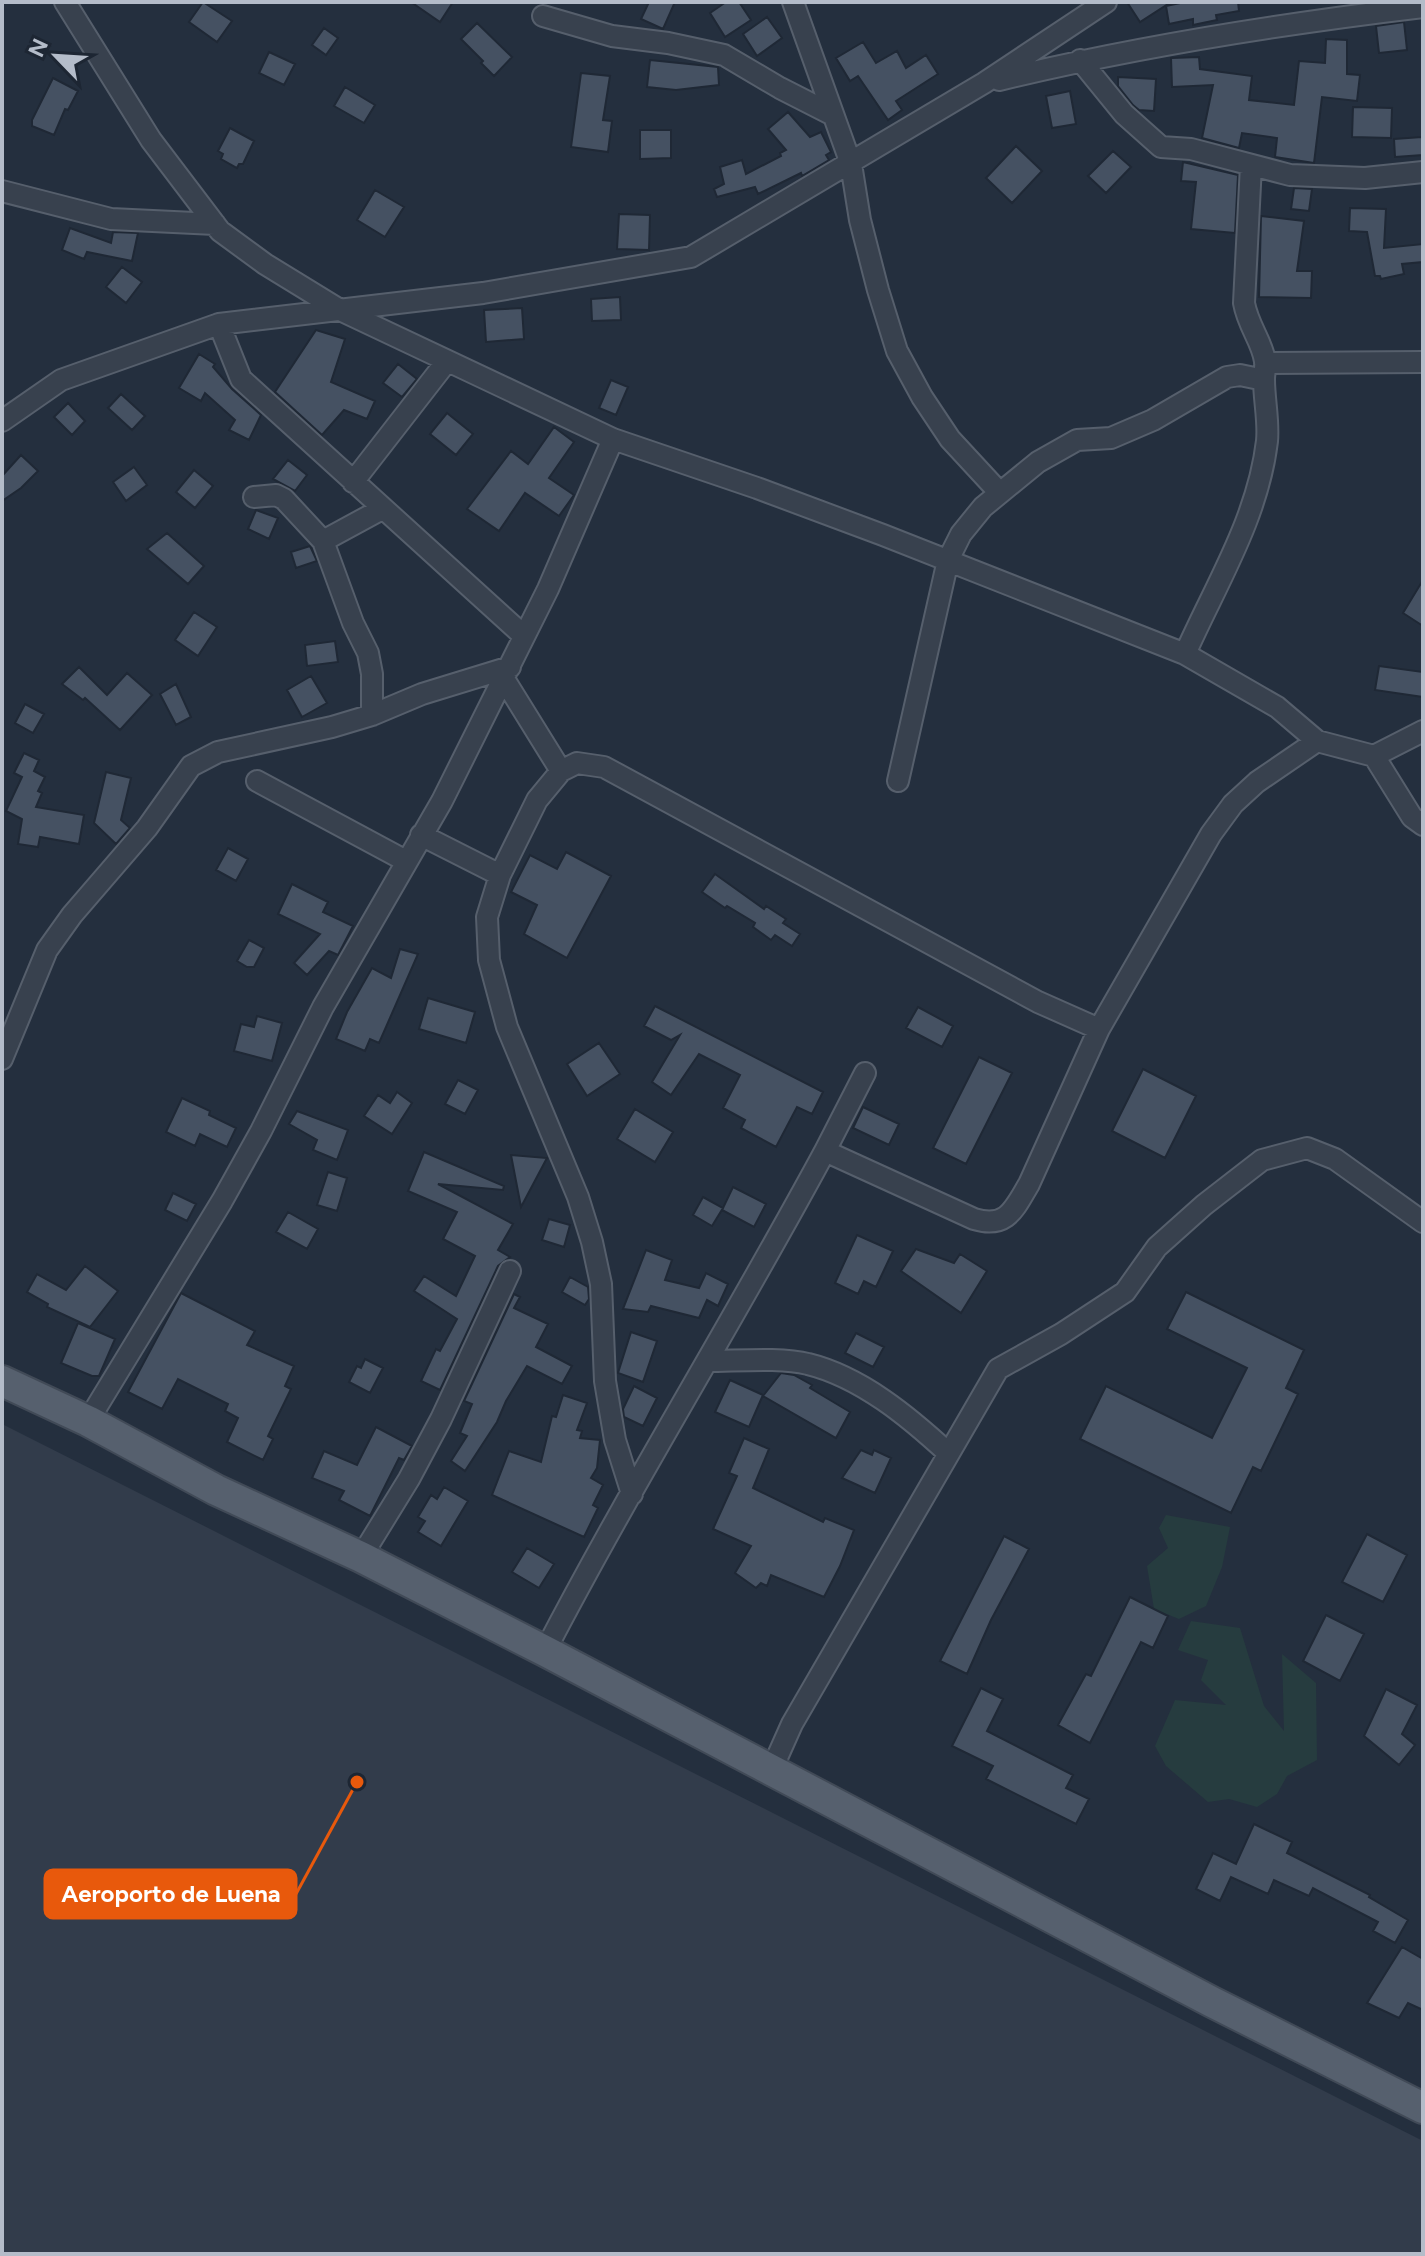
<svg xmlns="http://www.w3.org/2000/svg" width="1425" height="2256" viewBox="0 0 1425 2256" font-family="Figtree,sans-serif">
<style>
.airport{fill:#323c4b}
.green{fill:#263c3f}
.building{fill:#455162;stroke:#1f2835;stroke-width:2}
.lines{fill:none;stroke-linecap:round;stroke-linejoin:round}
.minor-casing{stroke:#565f6c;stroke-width:24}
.primary-casing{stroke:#414a57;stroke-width:34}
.minor{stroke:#38414e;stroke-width:20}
.primary{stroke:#56606e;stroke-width:30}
.leader{fill:none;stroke:#e8590c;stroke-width:3}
.callout-dot{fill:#e8590c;stroke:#1d2633;stroke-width:3}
.callout{fill:#e8590c;stroke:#e8590c;stroke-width:3}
.callout-label{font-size:24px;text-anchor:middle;font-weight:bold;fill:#fff}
</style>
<rect width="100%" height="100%" fill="#242f3e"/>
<path class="airport" d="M2,1424L1423,2141V2254H2Z"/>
<path class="green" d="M1166,1515L1230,1527L1222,1567L1206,1606L1179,1619L1154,1609L1147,1566L1168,1548L1159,1528Z
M1191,1621L1240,1628L1264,1706L1284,1731L1282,1654L1316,1683L1317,1760L1287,1776L1277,1794L1257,1807L1229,1799L1208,1802L1166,1766L1155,1746L1175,1700L1226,1705L1201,1680L1208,1660L1178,1650Z"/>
<path class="building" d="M203,2L232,21L217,42L189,22Z
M411,2H453L440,22Z
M649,2H675L663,29L641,19Z
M726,2H739L751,20L725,37L710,13Z
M1127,2H1171L1140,22Z
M1185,2H1238L1239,11L1216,15L1217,20L1193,25V19L1169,24L1166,6Z
M767,17L782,38L757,56L743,34Z
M1404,22L1407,50L1379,53L1376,26Z
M477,23L512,57L494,76L481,63L483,61L461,39Z
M324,28L338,38L326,55L312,45Z
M1326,39L1347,40V74L1360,75L1357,101L1322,97L1314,163L1275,157L1277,138L1242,133L1239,148L1202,138L1213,85L1172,87L1171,58L1199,57L1200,69L1252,76L1249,100L1294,105L1299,61L1325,63Z
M863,42L876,63L897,51L906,68L926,55L938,74L896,101L902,110L888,120L858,76L850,81L836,58Z
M269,52L295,64L284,85L259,73Z
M650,60L718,67L719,85L676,90L647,87Z
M581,73L610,76L603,120L612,121L608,152L571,147Z
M1118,77L1156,79L1154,111L1139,110L1133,105L1118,86Z
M53,78L78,91L68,110L65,109L54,135L32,126V120Z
M345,87L375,105L364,123L334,106Z
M1070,91L1076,124L1052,128L1046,96Z
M1353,107L1392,108L1391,138L1352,137Z
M788,112L810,137L821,132L831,152L826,155L829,160L802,176L801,173L758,194L755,187L717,197L714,189L724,184L720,167L742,160L746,174L781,156L780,153L786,150L768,129Z
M230,128L254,141L243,164H239L237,168L221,159L223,154L218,151Z
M640,130H671V158L640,159Z
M1422,137L1423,155L1395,157L1394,139Z
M1016,146L1042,171L1012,203L986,178Z
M1113,151L1131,167L1106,193L1088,176Z
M1183,162L1238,175L1235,233L1191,229L1196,182L1181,181Z
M1294,188L1312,189L1309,211L1291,209Z
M375,190L404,207L385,237L357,220Z
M1350,208L1386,209L1384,248L1423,244V262L1402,264L1404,274L1381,279L1380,276H1375L1367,232L1349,231Z
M619,214L650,215L649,250L617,249Z
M1261,216L1304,221L1297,271H1312L1311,298L1259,297Z
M70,228L111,243L113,232L138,233L132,261L87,252L84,259L62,250Z
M122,267L142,282L126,303L106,287Z
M620,297L621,320L592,321L591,299Z
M522,308L524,339L486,342L484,310Z
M316,330L345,339L331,382L375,401L367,419L344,410L322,435L275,392Z
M199,354L215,364L213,367L232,389L261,415L249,440L229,430L235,420L205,393L201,401L179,388Z
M398,364L417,379L402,397L383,383Z
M611,380L628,387L616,415L599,408Z
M121,394L145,416L132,430L108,408Z
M68,403L85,421L72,435L54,417Z
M447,413L473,434L456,455L430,434Z
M554,427L574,442L549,478L574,495L559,516L525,493L499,531L467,509L511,451L528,464Z
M21,455L38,471L21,488L2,501V476Z
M288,460L307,475L295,491L273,479Z
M134,467L147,485L126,501L113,482Z
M194,470L213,486L195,508L176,492Z
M256,510L278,518L269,539L248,529Z
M167,533L204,566L188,584L147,549Z
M310,546L317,561L296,568L291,552Z
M1423,580V626L1403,613Z
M194,612L217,627L198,656L175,640Z
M335,641L338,662L307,666L305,645Z
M1379,666L1423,672V697L1375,690Z
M79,667L107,695L127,673L152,695L120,730L85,698L83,700L62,684Z
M311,676L327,703L302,717L287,690Z
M176,684L191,717L176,725L160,694Z
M25,704L44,714L33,733L15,723Z
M24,753L39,760L34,771L45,777L38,791L42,793L36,807L84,815L79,844L40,837L38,847L18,844L22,819L6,811L22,777L14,773Z
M106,772L131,778L121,820L130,828L116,844L94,823Z
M228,848L248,859L236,881L216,870Z
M566,852L611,876L567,958L524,934L537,905L511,892L530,855L557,869Z
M715,874L764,909L766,906L786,919L783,923L800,934L792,946L775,935L771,940L753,927L755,923L727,906L725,908L702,892Z
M292,884L328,902L323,912L353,926L338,955L329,951L307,975L294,963L320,934L278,914Z
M249,940L264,948L254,967H247L237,961Z
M400,949L418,954L379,1043L370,1039L365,1051L336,1039L347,1012L372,968L391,978Z
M428,998L475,1012L466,1043L419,1029Z
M655,1006L823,1092L812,1114L797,1107L776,1147L741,1128L745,1120L723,1108L740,1075L699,1054L671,1095L652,1082L680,1035L671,1040L644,1026Z
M918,1007L953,1026L942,1047L906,1028Z
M257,1016L282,1023L272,1061L234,1051L241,1024L254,1027Z
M599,1043L620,1074L587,1096L567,1064Z
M979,1057L1012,1073L966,1164L933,1148Z
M1143,1069L1196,1096L1165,1158L1112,1131Z
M458,1080L478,1090L465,1114L445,1104Z
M397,1092L412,1103L392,1134L364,1116L378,1095L390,1103Z
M182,1098L210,1111L209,1115L236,1128L227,1147L200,1134L195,1146L166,1132Z
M863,1107L899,1124L889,1145L853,1128Z
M635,1109L673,1132L655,1162L617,1139Z
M297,1111L348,1130L337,1160L313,1150L317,1140L289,1124Z
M424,1152L504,1186L503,1190L438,1184L513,1224L498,1250L510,1257L498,1266L440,1390L421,1381L436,1349L440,1351L457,1319L414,1291L424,1276L456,1296L475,1256L443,1239L457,1212L408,1191Z
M511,1155L547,1158L521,1207Z
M328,1172L347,1178L337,1211L317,1205Z
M733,1187L766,1204L754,1227L722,1210Z
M173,1193L196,1204L187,1221L165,1210Z
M703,1197L723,1208L712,1226L693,1215Z
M288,1212L318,1229L307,1249L276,1232Z
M549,1219L570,1225L564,1247L542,1240Z
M857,1235L893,1251L876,1287L864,1281L858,1294L835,1283Z
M916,1249L954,1263L960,1254L987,1271L961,1313L901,1271Z
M646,1250L672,1260L665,1280L699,1288L706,1273L728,1284L718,1306L707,1300L699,1318L651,1306L648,1312L623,1309Z
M85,1266L118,1291L90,1327L47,1307L48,1304L27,1292L37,1274L66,1290Z
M570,1277L588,1287L589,1299L585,1305L562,1292Z
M1186,1292L1304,1350L1286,1388L1298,1394L1261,1471L1253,1467L1231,1513L1080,1439L1106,1386L1212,1438L1247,1368L1167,1329Z
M181,1293L255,1331L247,1345L294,1366L285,1386L291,1389L268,1436L273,1439L263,1460L227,1442L238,1418L225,1411L228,1404L178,1379L162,1409L128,1392Z
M514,1294L520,1297L514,1308L548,1324L536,1347L572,1366L562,1384L527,1366L506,1401L497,1422L465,1471L451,1461L467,1436L460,1433L472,1404L464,1401Z
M78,1323L115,1339L99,1376H92L61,1363Z
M631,1332L657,1341L643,1382L618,1373Z
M856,1333L884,1347L873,1367L845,1353Z
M365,1359L383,1368L370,1393L349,1382L357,1366L361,1368Z
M781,1373L794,1375L812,1385L810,1388L850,1412L836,1438L763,1396Z
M730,1380L763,1395L749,1427L715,1412Z
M634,1386L657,1398L643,1426L624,1417L623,1409Z
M563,1395L587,1403L577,1430L582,1431L580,1438L600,1440L597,1468L591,1478L603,1485L593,1505L598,1508L584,1537L492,1495L509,1451L541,1462L552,1416L556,1417Z
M376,1427L412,1446L404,1460L399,1458L370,1516L339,1500L344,1491L312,1478L324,1451L357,1465Z
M744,1438L769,1449L753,1488L823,1522L825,1518L854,1530L840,1566L824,1597L771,1575L767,1586L761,1583L756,1588L735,1573L751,1546L713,1529L737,1476L729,1473Z
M861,1450L872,1455L874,1450L891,1458L875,1493L842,1478Z
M444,1487L468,1501L441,1546L418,1532L425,1521L418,1517L431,1495L437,1499Z
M1367,1534L1407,1555L1383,1602L1342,1582Z
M1004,1536L1029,1549L991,1620L967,1674L940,1661Z
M527,1548L554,1564L539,1588L512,1572Z
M1130,1597L1168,1616L1153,1648L1141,1642L1090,1743L1058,1725L1086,1674L1091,1676Z
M1326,1615L1364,1634L1340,1681L1303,1661Z
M981,1688L1003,1699L987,1731L1073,1775L1066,1788L1089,1799L1076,1824L986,1779L993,1766L952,1746Z
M1386,1689L1417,1705L1402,1734L1415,1745L1399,1765L1364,1736Z
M1254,1824L1292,1842L1287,1853L1370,1895L1369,1897L1408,1920L1395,1943L1373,1931L1378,1922L1313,1888L1309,1896L1274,1880L1268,1894L1231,1877L1220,1901L1196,1889L1213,1853L1236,1864Z
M1402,1947L1423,1959V2010L1408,2003L1399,2018L1367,2003Z"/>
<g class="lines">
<defs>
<path id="minor" d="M65,2L151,140L220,231L265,264L340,310L613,439L757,488L883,535L1185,654L1277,707L1317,741L1374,756L1412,817L1423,825
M793,2L851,164L860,220L878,290L897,351L922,397L950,439L999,492
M543,16L612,36L668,43L724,55L780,88L833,115
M1080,60L1124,114L1161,147L1191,149L1290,175L1365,178L1423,172
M999,80C1139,46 1280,24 1423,7
M2,191L111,219L215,224
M219,324L241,379L524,636
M1265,363L1423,362
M2,421L61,380L219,324L483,293L691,257L984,83L1106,2
M353,482L447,361
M254,497L276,495L284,499L323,541L353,623L368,653L372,674V715
M323,541L382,509
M1185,654C1216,584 1258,518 1267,441C1269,421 1264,400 1264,379C1264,373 1266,367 1265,361C1262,341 1248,326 1244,303L1251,165
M504,679L561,771L537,800L500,875L487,917L489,960L507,1027L578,1197L592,1242L601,1284L605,1381L615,1440L632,1494
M1374,756L1423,731
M561,771L577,763L604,767L1038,1002L1099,1029
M257,781L406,861
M898,781L948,560L961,534L983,507L1038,462L1077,440L1111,438L1153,420L1227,377L1240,375L1264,380
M421,835L500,875
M2,1059L47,950L72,915L147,828L191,766L218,752L332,727L372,715L422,694L510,667
M825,1151L865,1073
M708,1361C736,1361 782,1357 808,1364C861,1377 909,1417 948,1453
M88,1421L222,1201L261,1131L323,1007L442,801L548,589L613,439
M361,1557L409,1479L441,1419L510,1271
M545,1651C633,1482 734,1320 825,1151L974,1219C1007,1229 1014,1209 1029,1184L1099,1029L1211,834L1233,804L1257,782L1317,741
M771,1771L792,1724L998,1369L1061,1334L1125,1292L1157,1247L1204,1205L1262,1160L1307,1148L1335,1159L1423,1222"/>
<path id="primary" d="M2,1381L88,1421L216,1490L361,1557L545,1651L1212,2002L1423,2108"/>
</defs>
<use href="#minor" class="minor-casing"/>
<use href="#primary" class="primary-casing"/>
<use href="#minor" class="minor"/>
<use href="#primary" class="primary"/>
</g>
<path class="leader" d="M357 1782L296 1894"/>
<circle class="callout-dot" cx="357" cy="1782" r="8"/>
<rect class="callout" x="45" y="1870" width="251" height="48" rx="8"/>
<g class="callout-label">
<text x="171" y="1902">Aeroporto de Luena</text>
</g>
<rect width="1425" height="2256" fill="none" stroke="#b4bcc9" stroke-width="8"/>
<g transform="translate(56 56) rotate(295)" stroke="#1d2633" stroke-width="6" paint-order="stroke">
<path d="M0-6L14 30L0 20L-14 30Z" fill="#b4bcc9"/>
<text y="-12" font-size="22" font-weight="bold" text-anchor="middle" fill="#b4bcc9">N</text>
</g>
</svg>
